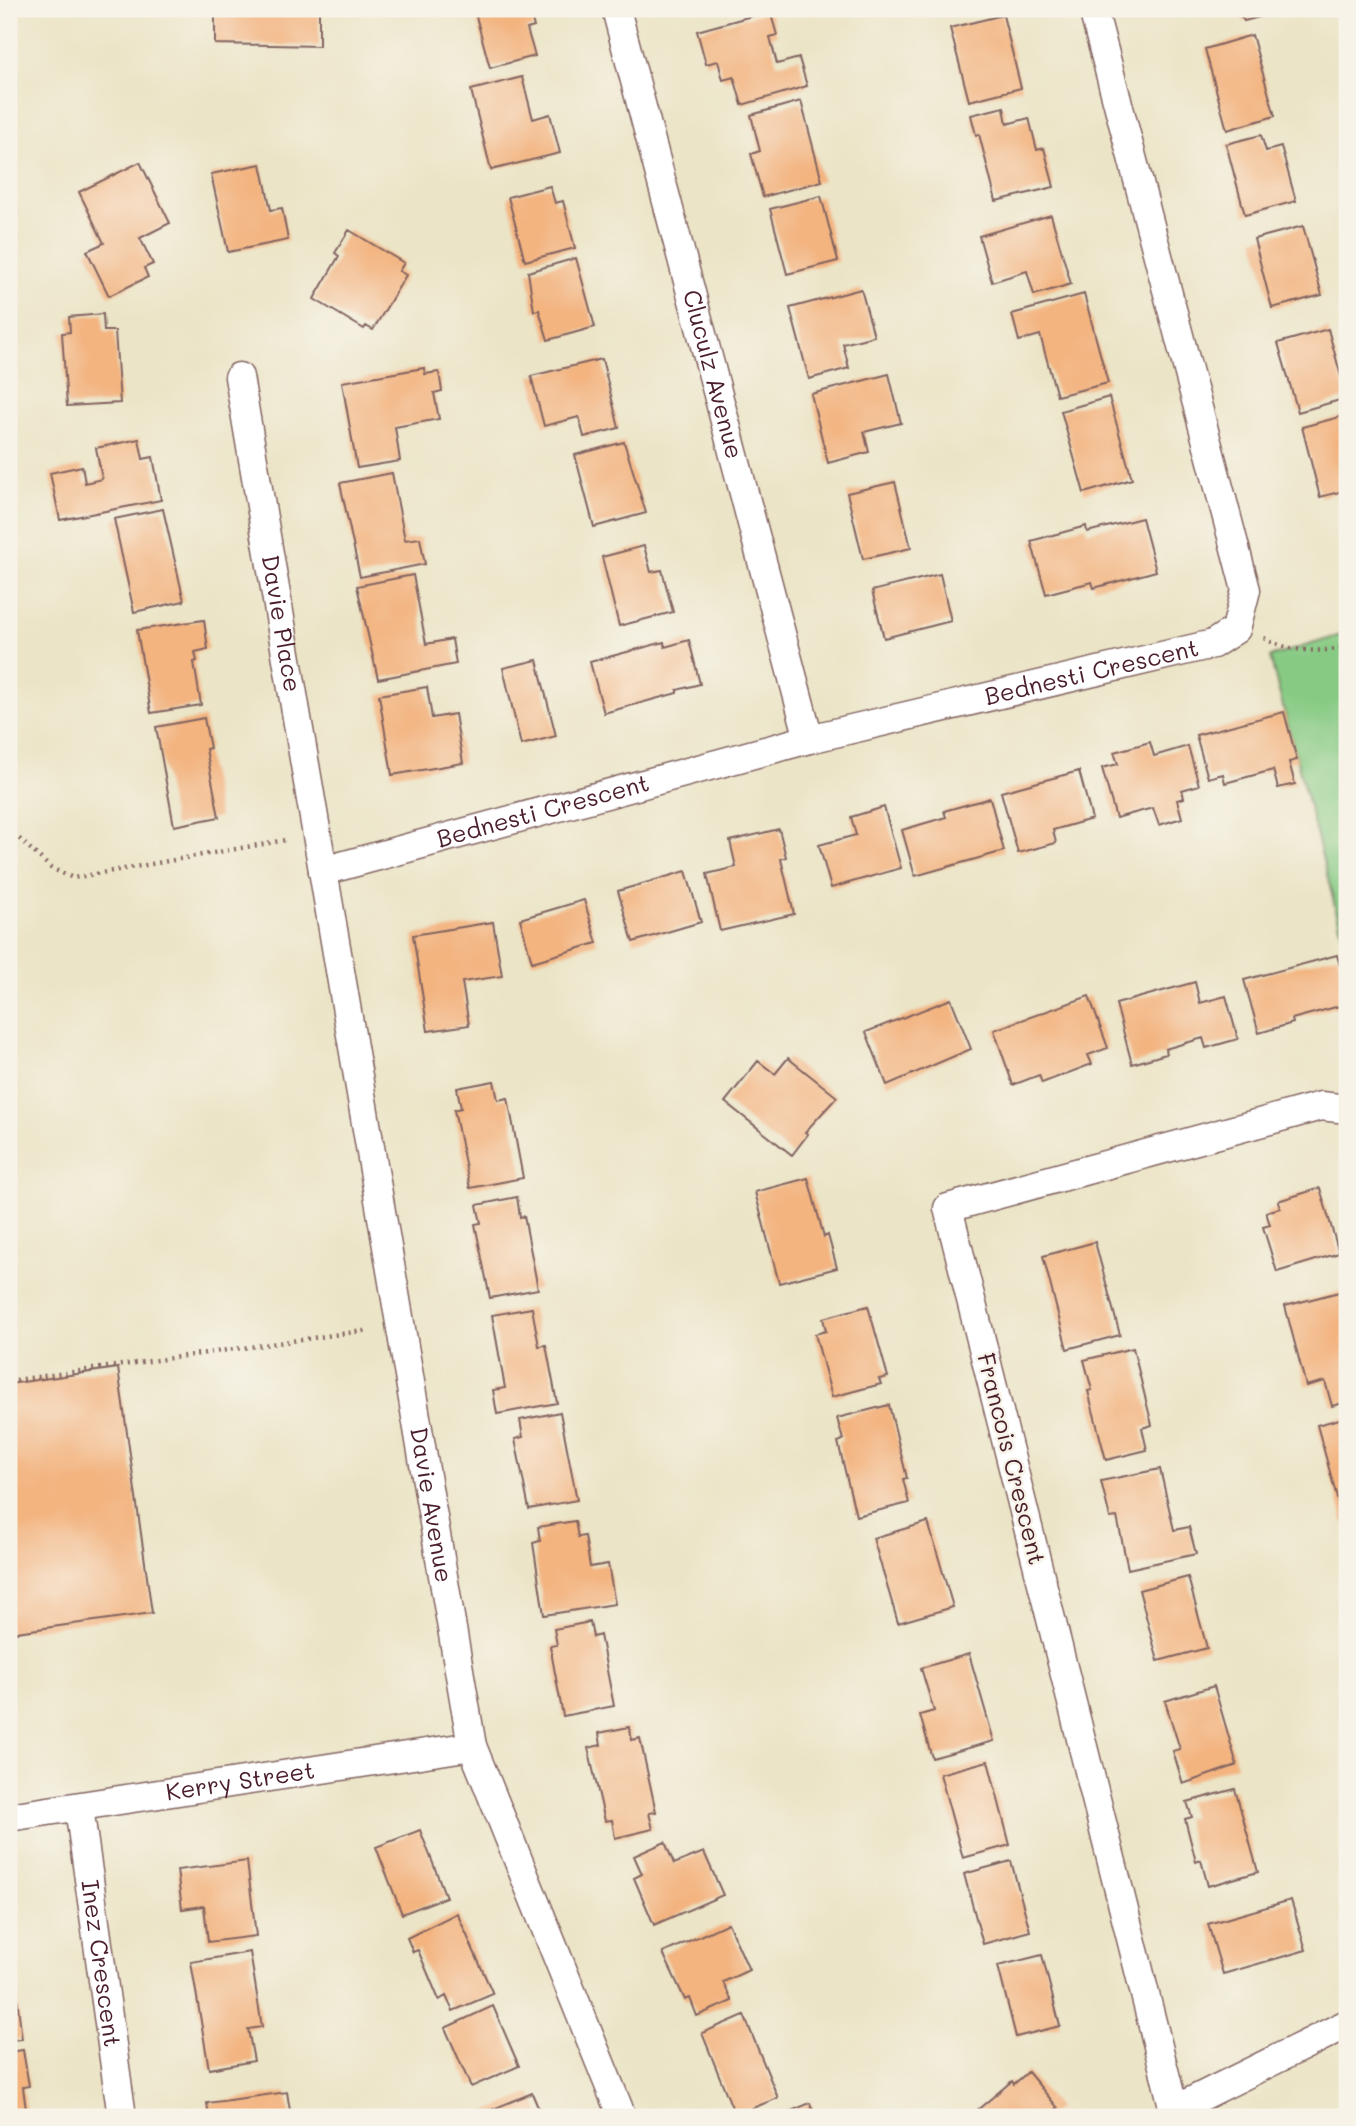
<svg xmlns="http://www.w3.org/2000/svg" width="1356" height="2126" viewBox="0 0 1356 2126" font-family="Mali,sans-serif">
<style>
.green{fill:#86ca83;stroke:#687457;stroke-width:2}
.building{fill:#f3b480}
.lines{fill:none;stroke-linecap:round;stroke-linejoin:round}
.street-casing{stroke:#826461;stroke-width:31}
.path{stroke:#826461;stroke-width:4.5;stroke-dasharray:2 5;stroke-linecap:butt}
.street{stroke:#fff;stroke-width:28}
.labels{text-anchor:middle;stroke-width:5;stroke-linejoin:round;paint-order:stroke}
.street-label{font-size:24px;fill:#4a1f2b;stroke:#f7f3e8}
</style>
<rect width="100%" height="100%" fill="#f7f3e8"/>
<filter id="ink" filterUnits="userSpaceOnUse"><feTurbulence type="fractalNoise" baseFrequency=".0143" numOctaves="2"/><feDisplacementMap in="SourceGraphic" scale="14" xChannelSelector="R" yChannelSelector="G"/><feConvolveMatrix kernelMatrix="1 2 1 2 8 2 1 2 1" color-interpolation-filters="sRGB"/></filter>
<filter id="wash" filterUnits="userSpaceOnUse"><feTurbulence type="fractalNoise" baseFrequency=".00686" numOctaves="4" result="noise"/><feDisplacementMap in="SourceGraphic" scale="28" xChannelSelector="R" yChannelSelector="G"/><feGaussianBlur stdDeviation="1.57" result="paint"/><feColorMatrix in="noise" values="0 0 0 0 0 0 0 0 0 0 0 0 0 0 0 0 0 1.4 0 .05"/><feComposite in="paint" operator="in"/></filter>
<g filter="url(#wash)">
<rect width="100%" height="100%" fill="#ebe4c6"/>
<path class="green" d="M1347,633V952L1270,657Z"/>
<g id="blocks">
<path class="building" d="M215,9H319V46L215,44Z
M474,9H529L534,27L527,29L535,56L490,68Z
M1236,9H1274L1275,13L1244,21Z
M770,11L777,35L770,37L777,64L799,58L807,86L742,105L734,77L723,80L718,61L706,64L697,31Z
M1003,15L1021,88L969,101L950,28Z
M1252,35L1275,116L1227,130L1205,49Z
M522,77L533,119L550,114L560,153L491,170L471,90Z
M801,101L822,181L763,197L751,154L760,151L751,115Z
M1004,107L1007,124L1029,118L1037,150L1044,148L1054,187L996,201L979,134L976,135L971,115Z
M1261,135L1266,151L1281,147L1296,201L1245,215L1226,144Z
M140,162L170,223L140,238L153,264L144,268L148,277L109,296L87,251L104,243L79,192Z
M261,164L271,210L282,208L288,240L228,252L211,174Z
M550,186L555,203L563,201L575,248L525,261L508,197Z
M821,196L838,261L787,274L770,209Z
M1051,215L1071,284L1034,295L1027,271L992,282L979,236Z
M1303,226L1322,295L1272,308L1254,239Z
M349,230L404,263L399,271L406,275L373,330L366,326L364,329L314,299L339,256L335,253Z
M576,258L595,327L548,340L539,310L534,311L528,272Z
M861,289L874,336L843,344L849,368L809,379L790,308Z
M1084,294L1108,383L1057,396L1040,335L1019,341L1012,314Z
M103,314L104,331H115L120,403L67,406L62,333L70,332L69,317Z
M1328,329L1347,398L1298,412L1278,343Z
M602,359L619,428L584,437L579,417L544,426L531,376Z
M424,368L425,374L439,372L442,391L434,393L439,419L395,427L400,461L357,468L342,382Z
M889,374L901,423L864,432L869,452L828,463L811,394Z
M1109,397L1132,479L1084,493L1061,411Z
M1347,415V490L1320,497L1302,427Z
M139,439L143,459L153,457L161,500L60,520L50,473L82,466L85,483L102,479L96,448Z
M624,442L646,513L594,527L575,455Z
M392,473L405,540L420,538L425,564L360,577L340,483Z
M895,482L911,548L863,559L847,493Z
M163,509L184,601L134,612L114,519Z
M1142,518L1156,571L1094,588L1092,582L1046,594L1031,541L1086,526L1087,532Z
M644,546L651,572L662,570L673,612L619,626L602,557Z
M940,574L951,621L884,638L872,591Z
M413,575L426,644L452,639L456,664L378,679L357,586Z
M204,620L208,649L195,652L197,661L194,662L201,705L151,713L137,630Z
M689,640L700,684L677,690V693L604,713L590,662L664,642L665,647Z
M537,660L556,736L521,745L503,668Z
M427,687L432,718L455,714L463,763L392,775L379,695Z
M1284,712L1297,760L1289,762L1295,784L1278,788L1273,770L1225,783L1223,774L1208,778L1196,735Z
M204,718L210,748L206,749L219,817L174,826L156,727Z
M1150,742L1154,756L1188,746L1199,785L1182,790L1184,798L1177,800L1182,818L1159,825L1153,808L1116,818L1102,768L1118,764L1114,752Z
M1079,771L1092,819L1053,830L1056,843L1018,853L1001,792Z
M990,798L1004,851L915,876L902,830L946,817L944,811Z
M884,807L901,868L831,888L819,845L856,835L851,817Z
M779,829L786,857L781,859L794,914L720,931L707,874L736,867L730,841Z
M686,871L701,922L633,942L618,891Z
M584,900L597,943L532,962L520,919Z
M493,922L502,976L462,982L469,1025L428,1031L413,935Z
M1337,955L1347,990V1004L1292,1019L1293,1023L1259,1033L1244,980Z
M1195,982L1200,1003L1226,996L1238,1039L1206,1048L1203,1038L1165,1049L1166,1054L1132,1064L1116,1004Z
M1089,996L1108,1048L1088,1055L1092,1064L1042,1083L1039,1075L1013,1085L994,1030Z
M951,999L971,1049L887,1085L866,1032Z
M788,1058L837,1097L805,1132L808,1134L792,1155L725,1102L758,1061L775,1074Z
M494,1081L498,1100L508,1098L523,1178L470,1188L454,1110L461,1108L457,1088Z
M808,1178L824,1237L828,1235L837,1268L779,1283L755,1192Z
M1320,1188L1339,1253L1277,1272L1263,1227L1270,1225L1266,1212L1280,1208L1278,1201Z
M517,1197L520,1217L524,1216L538,1289L490,1298L475,1224L481,1223L477,1205Z
M1095,1242L1120,1335L1067,1349L1043,1256Z
M1343,1291L1347,1306V1402L1332,1406L1325,1381L1306,1386L1285,1306Z
M868,1306L888,1377L879,1379L881,1384L832,1397L815,1334L826,1331L823,1318Z
M532,1308L539,1346L546,1345L557,1403L497,1414L493,1390L505,1388L492,1315Z
M1133,1348L1152,1425L1142,1428L1147,1450L1106,1460L1088,1391L1092,1390L1084,1360Z
M118,1368L152,1613L9,1633V1384Z
M889,1405L907,1478L903,1479L909,1503L856,1516L838,1442L843,1440L837,1418Z
M560,1412L577,1500L529,1509L515,1439L523,1437L520,1420Z
M1347,1417V1522L1344,1523L1317,1425Z
M1160,1469L1174,1530L1189,1527L1196,1554L1128,1569L1117,1517L1110,1518L1101,1481Z
M575,1521L578,1537L585,1536L590,1567L608,1564L615,1604L544,1615L533,1543L540,1541L538,1527Z
M928,1522L953,1607L898,1623L873,1538Z
M1188,1577L1207,1648L1158,1661L1139,1590Z
M590,1622L593,1637L600,1635L614,1706L563,1716L550,1646L557,1645L554,1629Z
M969,1654L994,1741L932,1758L920,1715L934,1711L921,1668Z
M1214,1686L1237,1765L1183,1784L1173,1751L1180,1749L1165,1701Z
M629,1727L632,1740L640,1738L656,1812L649,1813L653,1829L615,1838L612,1820L605,1821L588,1748L601,1745L599,1733Z
M988,1761L1010,1845L963,1858L940,1774Z
M1235,1789L1258,1872L1208,1886L1201,1860L1196,1862L1185,1819L1192,1817L1187,1802Z
M420,1830L446,1897L402,1914L376,1847Z
M665,1842L674,1864L704,1852L723,1895L654,1925L634,1878L642,1874L634,1856Z
M247,1861L256,1936L208,1942L204,1906L182,1909L177,1870Z
M1011,1861L1030,1931L983,1944L964,1874Z
M1291,1900L1306,1950L1223,1974L1208,1924Z
M457,1913L493,1994L453,2011L446,1996L439,2000L418,1950L413,1952L407,1938Z
M728,1923L749,1970L723,1982L732,2001L697,2016L690,1998L685,2000L663,1953Z
M250,1952L262,2027L248,2029L254,2061L209,2069L191,1962Z
M1042,1955L1060,2026L1016,2037L998,1966Z
M17,1997L22,2039L9,2040V1998Z
M493,2006L519,2066L471,2087L445,2028Z
M744,2015L778,2098L735,2115L702,2033Z
M23,2050L29,2086L23,2087L26,2110L9,2112V2052Z
M1028,2072L1058,2108L1047,2117H969L1012,2081L1014,2084Z
M287,2092L291,2117H209L207,2103Z
M532,2093L542,2117H488L486,2112Z
M810,2103L816,2117H777Z"/>
</g>
</g>
<g filter="url(#ink)">
<use href="#blocks" fill-opacity="0" stroke="#826461" stroke-width="2"/>
<g class="lines">
<defs>
<g id="street">
<path id="s1" d="M616,9L809,739"/>
<path id="s2" d="M239,377L472,1746L622,2117"/>
<path id="s3" d="M323,871L809,739L1213,644L1236,629L1246,590L1093,9"/>
<path id="s4" d="M79,1807L122,2117"/>
<path id="s5" d="M9,1817L472,1746"/>
<path d="M1174,2110L948,1208L1321,1106L1347,1109"/>
<path d="M1166,2117L1174,2110L1347,2024"/>
</g>
</defs>
<use href="#street" class="street-casing"/>
<path class="path" d="M1264,638C1288,652 1319,653 1347,647
M9,829L51,868L73,878L286,840
M9,1381L369,1330"/>
<use href="#street" class="street"/>
</g>
</g>
<g class="labels">
<g class="street-label">
<text dy="8" stroke="none"><textPath href="#s1" startOffset="378">Cluculz Avenue</textPath></text>
<text dy="8" stroke="none"><textPath href="#s2" startOffset="250">Davie Place</textPath></text>
<text dy="8" stroke="none"><textPath href="#s3" startOffset="794">Bednesti Crescent</textPath></text>
<text dy="8" stroke="none"><textPath href="#s3" startOffset="228">Bednesti Crescent</textPath></text>
<text transform="translate(1011 1459) rotate(76)" y="8">Francois Crescent</text>
<text dy="8" stroke="none"><textPath href="#s2" startOffset="1144">Davie Avenue</textPath></text>
<text dy="8" stroke="none"><textPath href="#s5" startOffset="234">Kerry Street</textPath></text>
<text dy="8" stroke="none"><textPath href="#s4" startOffset="158">Inez Crescent</textPath></text>
</g>
</g>
<rect width="1356" height="2126" fill="none" stroke="#f7f3e8" stroke-width="35"/>
</svg>
